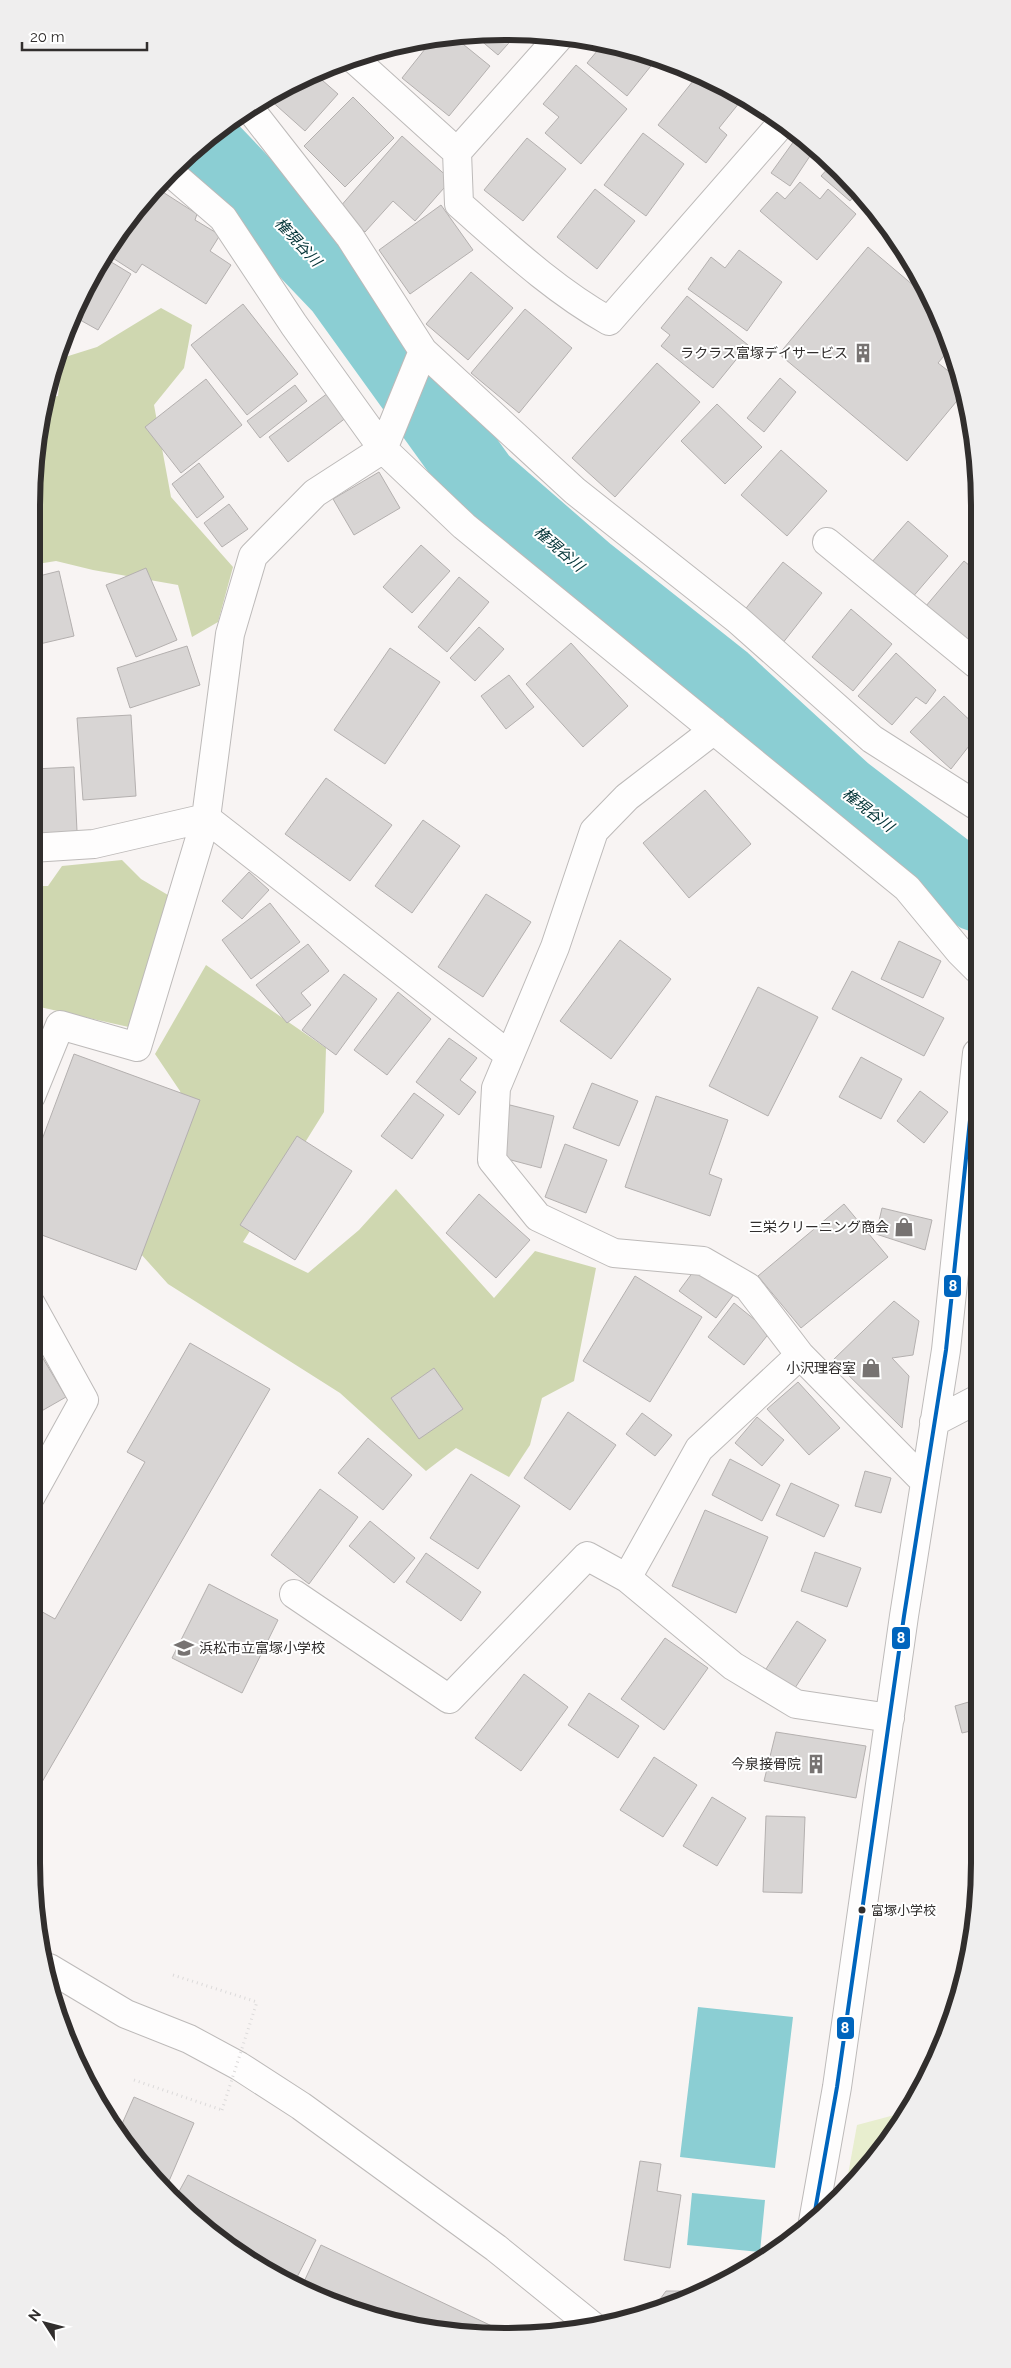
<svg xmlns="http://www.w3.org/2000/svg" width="1011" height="2368" viewBox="0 0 1011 2368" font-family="Raleway,'Noto Sans JP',sans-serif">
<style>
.green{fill:#e8eecf}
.forest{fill:#cfd7b0}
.water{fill:#8bced3}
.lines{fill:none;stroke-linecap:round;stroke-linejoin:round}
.river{stroke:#8bced3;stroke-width:75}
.building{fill:#d8d5d4;stroke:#b4b0af}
.minor-casing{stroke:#bdbab9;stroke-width:30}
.path{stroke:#dcdada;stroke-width:3;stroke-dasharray:1 4;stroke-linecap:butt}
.minor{stroke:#fefdfd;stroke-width:28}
.path-bridge{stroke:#dcdada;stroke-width:3;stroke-dasharray:1 4;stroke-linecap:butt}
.bus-1-casing{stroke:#fff;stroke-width:8}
.bus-1{stroke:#0065bd;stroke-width:4}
.bus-dot{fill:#312e2d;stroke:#fff;stroke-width:2}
.labels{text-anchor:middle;stroke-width:4;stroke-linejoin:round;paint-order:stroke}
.bus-label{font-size:13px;fill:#312e2d;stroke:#fff;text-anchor:start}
.poi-label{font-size:14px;fill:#312e2d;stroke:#fff;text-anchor:end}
.water-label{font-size:15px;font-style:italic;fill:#003235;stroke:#fff}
.rim{fill:none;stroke:#312e2d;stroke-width:6}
.line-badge{stroke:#fff;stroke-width:2}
.badge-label{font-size:14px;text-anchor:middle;font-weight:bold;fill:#fff}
</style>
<rect width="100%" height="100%" fill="#f8f4f3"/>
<path class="green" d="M902,2113L882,2151L845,2191L857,2125Z"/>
<path class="forest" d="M161,308L192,325L184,368L154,405L171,497L233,567L218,622L192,637L178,585L93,570L56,561L31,565V505L49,397L58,396L62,358L97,347Z
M122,860L141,879L173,898L133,1028L31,1005V886H48L62,866Z
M206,965L326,1048L324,1112L243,1242L308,1273L359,1230L396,1189L494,1298L535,1251L596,1268L574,1381L542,1398L530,1445L509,1477L456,1448L426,1471L340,1393L168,1284L140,1253L190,1126L180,1091L155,1054Z"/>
<path class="water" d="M698,2007L793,2017L775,2168L680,2157Z
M692,2193L765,2200L760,2252L687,2245Z"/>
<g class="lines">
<path class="river" d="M203,142L342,288L481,481L588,574L723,681L844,792L977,894"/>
</g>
<path class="building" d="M472,33L475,32L517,34L498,55Z
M453,36L490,66L449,116L402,78L433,39Z
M603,44L658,57L627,96L587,63Z
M576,65L627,109L581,164L545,133L559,117L543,104Z
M314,73L338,94L305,131L268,98L296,80Z
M697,76L725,89L740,102L719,128L727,135L706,163L658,125Z
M353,97L394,138L345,187L304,146Z
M643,133L684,164L646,216L604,185Z
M402,136L451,180L415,221L393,201L365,232L339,208Z
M527,138L566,169L523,221L484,190Z
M794,141L812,153L790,186L771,173Z
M831,165L859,190L850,201L821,176Z
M800,182L820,199L828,189L856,214L817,260L760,211L777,192L785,199Z
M155,187L197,214L195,220L220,235L210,251L231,265L206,304L142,264L136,273L105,253Z
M595,189L635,221L597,269L557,237Z
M441,205L473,250L410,294L379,250Z
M868,247L933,302L948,351L938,363L956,377L961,396L907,461L779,354Z
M739,250L782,282L747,331L688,289L711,257L725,268Z
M103,257L131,274L98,330L73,316L95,268Z
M471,272L513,308L468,360L426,324Z
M687,296L748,345L713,388L661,346L670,335L661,328Z
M243,304L298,374L247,415L191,345Z
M525,309L572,348L519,413L471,373Z
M657,363L700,402L615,497L572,458Z
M780,378L796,392L764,432L747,418Z
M206,379L242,425L181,473L145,427Z
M295,385L307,401L260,438L247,421Z
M328,393L347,417L288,462L269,437Z
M717,404L762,447L725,484L681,441Z
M781,450L827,491L787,536L741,495Z
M199,463L224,497L197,518L172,484Z
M379,472L400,508L354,535L333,499Z
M229,504L248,529L222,547L204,523Z
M908,521L948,556L911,599L871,563Z
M421,545L450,571L412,613L383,587Z
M964,561L976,571V631L962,648L920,613Z
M783,562L822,593L782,644L743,612Z
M146,568L177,640L136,657L106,585Z
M59,571L74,636L31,646V578Z
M459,577L489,602L447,652L418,627Z
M851,609L892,644L853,691L812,657Z
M479,627L504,649L475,681L450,658Z
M571,643L628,706L583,747L526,684Z
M187,646L200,685L130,708L117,668Z
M390,648L440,682L385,764L334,730Z
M896,653L936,690L926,704L916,697L892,725L858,696Z
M509,675L534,707L506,729L481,696Z
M944,696L976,726V737L951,769L910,732Z
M131,715L136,796L83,800L77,718Z
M74,767L77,831L37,834L34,769Z
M326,778L392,825L350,881L285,834Z
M705,790L751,844L689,898L643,843Z
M423,820L460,846L412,913L375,886Z
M249,872L269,890L242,919L222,901Z
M486,894L531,922L483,997L438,967Z
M270,903L300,942L251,979L222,940Z
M620,940L671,979L611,1059L560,1021Z
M899,941L941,961L923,998L881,979Z
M308,944L329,971L301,993L311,1005L287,1023L256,985Z
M852,971L944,1018L924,1056L832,1009Z
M344,974L377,999L336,1055L302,1030Z
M758,987L818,1017L768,1116L709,1086Z
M398,992L431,1019L387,1075L354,1050Z
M449,1038L477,1058L460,1080L476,1092L459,1115L416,1082Z
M74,1054L200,1100L136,1270L31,1231V1169Z
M861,1057L902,1079L881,1119L839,1097Z
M592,1083L638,1101L619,1146L573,1128Z
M920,1091L948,1112L924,1143L897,1121Z
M414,1093L444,1115L412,1159L381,1136Z
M656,1096L728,1120L709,1174L722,1179L710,1216L625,1187Z
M510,1105L554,1116L541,1168L496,1156Z
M297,1136L352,1171L295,1260L240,1225Z
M565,1144L607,1160L586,1213L545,1197Z
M479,1194L530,1240L496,1278L446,1233Z
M844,1204L888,1257L801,1328L758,1276Z
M882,1208L932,1220L925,1250L876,1234Z
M696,1268L734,1294L716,1318L679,1291Z
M635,1276L702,1317L650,1402L583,1361Z
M894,1301L919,1321L913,1355L892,1358L909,1376L902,1428L833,1360Z
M734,1303L770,1332L744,1365L708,1337Z
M190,1343L270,1389L31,1801V1619L37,1609L55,1619L145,1462L127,1452Z
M38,1350L66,1397L31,1417V1354Z
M434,1368L463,1409L419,1439L391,1398Z
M798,1382L840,1428L809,1455L767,1409Z
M568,1412L616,1445L570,1510L524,1478Z
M642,1413L672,1435L655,1456L626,1434Z
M757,1417L784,1440L762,1466L735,1443Z
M979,1430V1446L971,1435Z
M368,1438L412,1475L383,1510L338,1473Z
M730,1459L780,1485L762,1521L712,1495Z
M865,1471L891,1478L881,1513L855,1506Z
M471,1474L520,1506L478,1569L430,1538Z
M791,1483L839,1505L824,1537L776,1515Z
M320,1489L358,1517L309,1584L271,1555Z
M979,1508V1539L972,1509Z
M705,1510L768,1537L736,1613L672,1586Z
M370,1521L415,1558L394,1583L349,1546Z
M815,1552L861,1568L847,1607L801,1591Z
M426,1553L481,1592L461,1621L406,1582Z
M209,1584L278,1620L242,1693L172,1658Z
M797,1621L826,1640L795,1688L766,1669Z
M665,1638L708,1668L664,1730L621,1699Z
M524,1674L568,1707L521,1771L475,1738Z
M589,1693L639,1726L618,1758L568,1725Z
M979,1699V1747L975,1730L962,1733L955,1706Z
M776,1732L866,1746L856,1798L764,1781Z
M654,1757L697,1785L663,1837L620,1810Z
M712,1797L746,1818L717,1866L683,1846Z
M766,1816L805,1817L802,1893L763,1892Z
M134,2097L194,2123L166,2188L149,2175L118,2133Z
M640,2161L661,2164L657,2191L681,2195L670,2268L624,2260Z
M188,2175L316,2240L294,2283L269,2273L176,2197Z
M321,2245L513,2336L413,2328L302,2286Z
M666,2291H681L685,2295L655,2306Z"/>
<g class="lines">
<defs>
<path id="minor" d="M353,58L457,152L561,35
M250,109L350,237L423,351L575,491L738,620L872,739L977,806
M457,152L459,204C507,246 554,290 609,321L782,123
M171,173L223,218L294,325L383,449L315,493L253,556L230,634L206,818L509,1055
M423,351L383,449L464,526L907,888L960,952L977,969
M827,542L976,664
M714,730L627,797L594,831L555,947L496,1088L492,1160L538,1217L614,1253L703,1261L748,1287L800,1355L925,1482
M31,848L94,844L206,818
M31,1096L60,1025L137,1047L206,818
M934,1422L978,1399
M31,1496L84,1400L31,1304
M627,1578L699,1449L800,1355
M294,1594L449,1699L587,1556L627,1578L733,1666L796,1704L890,1718
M49,1968L126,2014L189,2039L239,2066L301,2106L496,2248L595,2328
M813,2222L837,2087L904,1616L946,1350L977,1053"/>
</defs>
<use href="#minor" class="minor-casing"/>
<path class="path" d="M173,1975L257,2002
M134,2080L222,2110"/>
<use href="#minor" class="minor"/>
<path class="path-bridge" d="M222,2110L257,2002"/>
<defs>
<path id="bus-1" d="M813,2222L837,2087L904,1616L946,1350L977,1053"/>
</defs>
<use href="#bus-1" class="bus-1-casing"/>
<use href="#bus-1" class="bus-1"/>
</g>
<defs>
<symbol id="building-bare" viewBox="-9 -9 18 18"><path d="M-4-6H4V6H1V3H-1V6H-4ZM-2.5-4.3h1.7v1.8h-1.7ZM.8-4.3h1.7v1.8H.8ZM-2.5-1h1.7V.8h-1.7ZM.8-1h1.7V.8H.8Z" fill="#777372" stroke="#fff" stroke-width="2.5" paint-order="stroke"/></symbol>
<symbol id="shop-bare" viewBox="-9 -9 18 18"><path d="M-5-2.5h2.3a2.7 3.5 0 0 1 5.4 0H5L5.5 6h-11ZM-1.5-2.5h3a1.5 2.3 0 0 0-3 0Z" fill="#777372" stroke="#fff" stroke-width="2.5" paint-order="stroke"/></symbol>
<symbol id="school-bare" viewBox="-9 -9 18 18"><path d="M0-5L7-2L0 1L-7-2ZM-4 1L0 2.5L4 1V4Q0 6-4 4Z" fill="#777372" stroke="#fff" stroke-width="2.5" paint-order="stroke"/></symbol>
</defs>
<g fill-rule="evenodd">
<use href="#building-bare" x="849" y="339" width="28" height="28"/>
<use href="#shop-bare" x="890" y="1213" width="28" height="28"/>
<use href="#shop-bare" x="857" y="1354" width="28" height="28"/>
<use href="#school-bare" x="170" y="1634" width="28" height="28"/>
<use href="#building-bare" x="802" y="1750" width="28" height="28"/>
</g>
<circle class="bus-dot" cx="862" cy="1910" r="4.5"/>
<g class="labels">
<g class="bus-label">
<text x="871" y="1915">富塚小学校</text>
</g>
<g class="poi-label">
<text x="848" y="358">ラクラス富塚デイサービス</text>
<text x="889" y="1232">三栄クリーニング商会</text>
<text x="856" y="1373">小沢理容室</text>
<text x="199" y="1653" text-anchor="start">浜松市立富塚小学校</text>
<text x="801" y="1769">今泉接骨院</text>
</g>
<g class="water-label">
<text transform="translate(298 242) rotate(47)" y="5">権現谷川</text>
<text transform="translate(559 549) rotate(41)" y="5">権現谷川</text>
<text transform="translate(868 810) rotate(38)" y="5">権現谷川</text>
</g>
</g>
<path d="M0 0H1011V2368H0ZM505 40H506A465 465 0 0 1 971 505V1863A465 465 0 0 1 506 2328H505A465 465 0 0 1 40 1863V505A465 465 0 0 1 505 40Z" fill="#efeeee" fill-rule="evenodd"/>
<path class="rim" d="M505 40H506A465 465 0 0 1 971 505V1863A465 465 0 0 1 506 2328H505A465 465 0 0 1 40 1863V505A465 465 0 0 1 505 40Z"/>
<g class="line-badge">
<rect x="943" y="1274" width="19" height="24" rx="5" fill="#0065bd"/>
<rect x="891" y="1626" width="20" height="24" rx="5" fill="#0065bd"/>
<rect x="836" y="2016" width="19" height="24" rx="5" fill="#0065bd"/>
</g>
<g class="badge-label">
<text x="953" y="1291">8</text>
<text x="901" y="1643">8</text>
<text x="845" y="2033">8</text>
</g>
<g transform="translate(45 2323) rotate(306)" stroke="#ffffff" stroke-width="4" paint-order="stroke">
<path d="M0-4L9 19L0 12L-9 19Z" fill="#312e2d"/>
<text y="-8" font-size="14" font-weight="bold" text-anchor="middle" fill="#312e2d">N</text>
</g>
<path d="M22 42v8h125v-8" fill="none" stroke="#312e2d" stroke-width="2.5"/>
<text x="30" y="42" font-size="15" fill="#312e2d" stroke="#ffffff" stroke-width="4" paint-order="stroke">20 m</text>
</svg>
